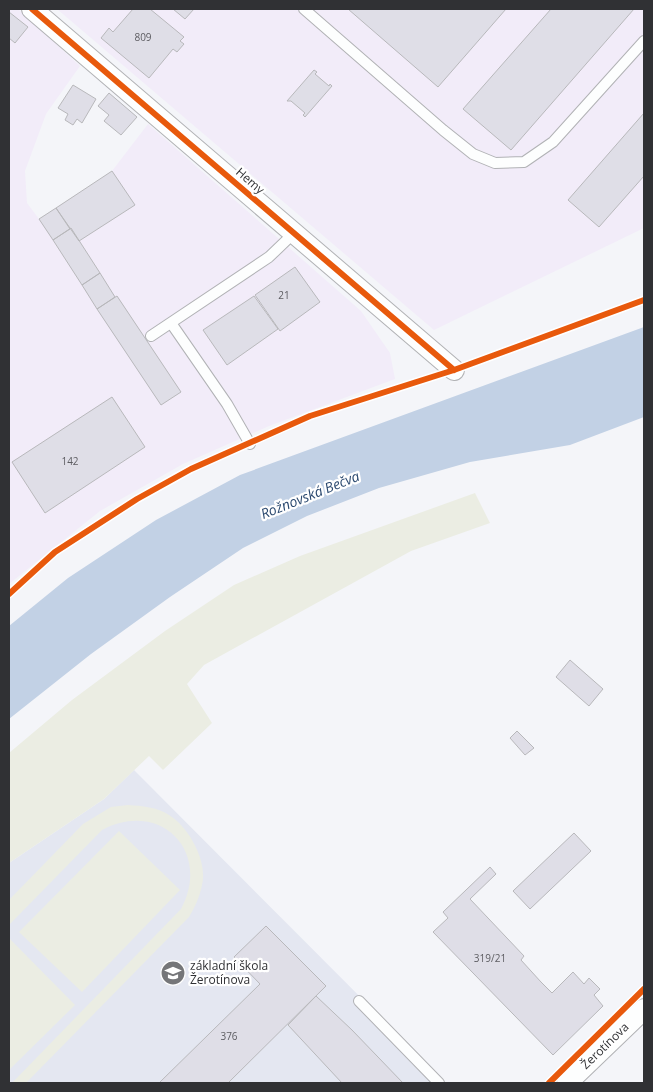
<svg xmlns="http://www.w3.org/2000/svg" width="653" height="1092" viewBox="0 0 653 1092" font-family="'Open Sans',sans-serif">
<style>
.built{fill:#e4e7f1}
.industrial{fill:#f2ecf9}
.green{fill:#ebede3}
.water{fill:#c2d1e5}
.building{fill:#dfdee7;stroke:#b8b8bb}
.lines{fill:none;stroke-linecap:round;stroke-linejoin:round}
.service-casing{stroke:#b1b2b5;stroke-width:12}
.minor-casing{stroke:#b1b2b5;stroke-width:22}
.service{stroke:#fdfefe;stroke-width:10}
.minor{stroke:#fdfefe;stroke-width:20}
.cycleway-casing{stroke:#fff;stroke-width:9}
.cycleway{stroke:#e8590c;stroke-width:6}
.labels{text-anchor:middle;stroke-width:4.5;stroke-linejoin:round;paint-order:stroke}
.number-label{font-size:10px;fill:#5c5c61}
.street-label{font-size:12px;fill:#303134;stroke:#fff}
.poi-label{font-size:12px;fill:#303134;stroke:#fff;text-anchor:start}
.water-label{font-size:14px;font-style:italic;fill:#2b496f;stroke:#fff}
</style>
<rect width="100%" height="100%" fill="#f4f5f9"/>
<path class="built" d="M134,770L446,1083H9V863L104,799Z"/>
<path class="industrial" d="M9,9H18L80,66L46,114L25,171L27,203L39,219L112,171L148,124L361,311L390,353L395,379L269,426L183,464L100,511L9,584Z
M57,9H644V228L434,330Z"/>
<path class="green" d="M475,493L490,523L411,551L204,665L187,684L212,723L163,770L149,756L104,799L9,863V753L72,700L165,631L234,585L300,556Z
M128,805C142,806 157,807 169,815C189,827 208,862 202,885C200,896 195,907 189,917L26,1083H12L181,909C212,851 160,799 102,830L9,925V900L83,824L111,807Z
M119,831L180,890L82,992L19,932Z
M9,938L75,1005L9,1070Z"/>
<path class="water" d="M644,327V417L570,445L470,462L379,488L307,516L243,548L170,597L91,654L9,719V626L68,578L156,520L240,475Z"/>
<path class="building" d="M133,9H150L184,37L180,41L184,44L177,52L173,49L149,78L101,38L109,28L113,32Z
M173,9H194L185,19Z
M348,9H506L438,87Z
M551,9H634L511,150L463,109Z
M9,12L28,27L15,43L9,38Z
M314,70L317,72L315,74L329,86L330,84L332,86L305,117L303,115L305,113L291,101H287Z
M73,85L96,99L82,123L77,119L73,125L65,120L68,114L58,108Z
M109,93L137,117L121,135L104,121L109,115L98,106Z
M644,113V176L599,227L568,200Z
M112,171L135,205L79,241L56,208Z
M56,208L70,229L53,240L39,219Z
M71,228L100,273L82,285L53,240Z
M295,267L320,302L280,331L255,295Z
M100,273L115,297L97,309L82,285Z
M117,296L181,392L161,405L97,309Z
M254,296L278,329L227,365L203,330Z
M112,397L145,447L45,513L12,462Z
M570,660L603,689L589,706L556,677Z
M517,731L534,748L525,755L510,738Z
M574,833L591,851L530,909L513,891Z
M490,867L496,874L470,899L524,956L521,960L541,982L552,993L573,972L584,984L589,978L600,989L594,995L603,1006L553,1055L433,932L448,918L443,912Z
M266,926L326,986L228,1083H159L260,984L234,957Z
M316,996L352,1030L403,1083H342L288,1025Z"/>
<g class="lines">
<defs>
<path id="service" d="M304,9L443,130L473,154L495,163L524,162L553,142L644,41
M171,323L227,404L250,444
M151,336L269,257L294,233
M359,1001L439,1083"/>
<path id="minor" d="M32,9L454,370
M567,1083L644,1009"/>
</defs>
<use href="#service" class="service-casing"/>
<use href="#minor" class="minor-casing"/>
<use href="#service" class="service"/>
<use href="#minor" class="minor"/>
<defs>
<path id="cycleway" d="M32,9L454,370
M9,594L55,552L137,499L191,469L310,416L454,370L644,300
M549,1083L644,989"/>
</defs>
<use href="#cycleway" class="cycleway-casing"/>
<use href="#cycleway" class="cycleway"/>
</g>
<defs>
<symbol id="school-disc" viewBox="-11 -11 22 22"><circle r="9.5" fill="#757679" stroke="#fff"/><path d="M0-5L7-2L0 1L-7-2ZM-4 1L0 2.5L4 1V4Q0 6-4 4Z" fill="#fff"/></symbol>
</defs>
<g fill-rule="evenodd">
<use href="#school-disc" x="159" y="959" width="28" height="28"/>
</g>
<g class="labels">
<g class="number-label">
<text x="143" y="41">809</text>
<text x="284" y="299">21</text>
<text x="70" y="465">142</text>
<text x="490" y="962">319/21</text>
<text x="229" y="1040">376</text>
</g>
<g class="street-label">
<text transform="translate(250 181) rotate(41)" y="4">Hemy</text>
<text transform="translate(605 1046) rotate(-44)" y="4">Žerotínova</text>
</g>
<g class="poi-label">
<text x="190" y="970">základní škola<tspan x="190" dy="14">Žerotínova</tspan></text>
</g>
<g class="water-label">
<text transform="translate(310 495) rotate(-22)" y="5">Rožnovská Bečva</text>
</g>
</g>
<rect width="653" height="1092" fill="none" stroke="#303134" stroke-width="20"/>
</svg>
